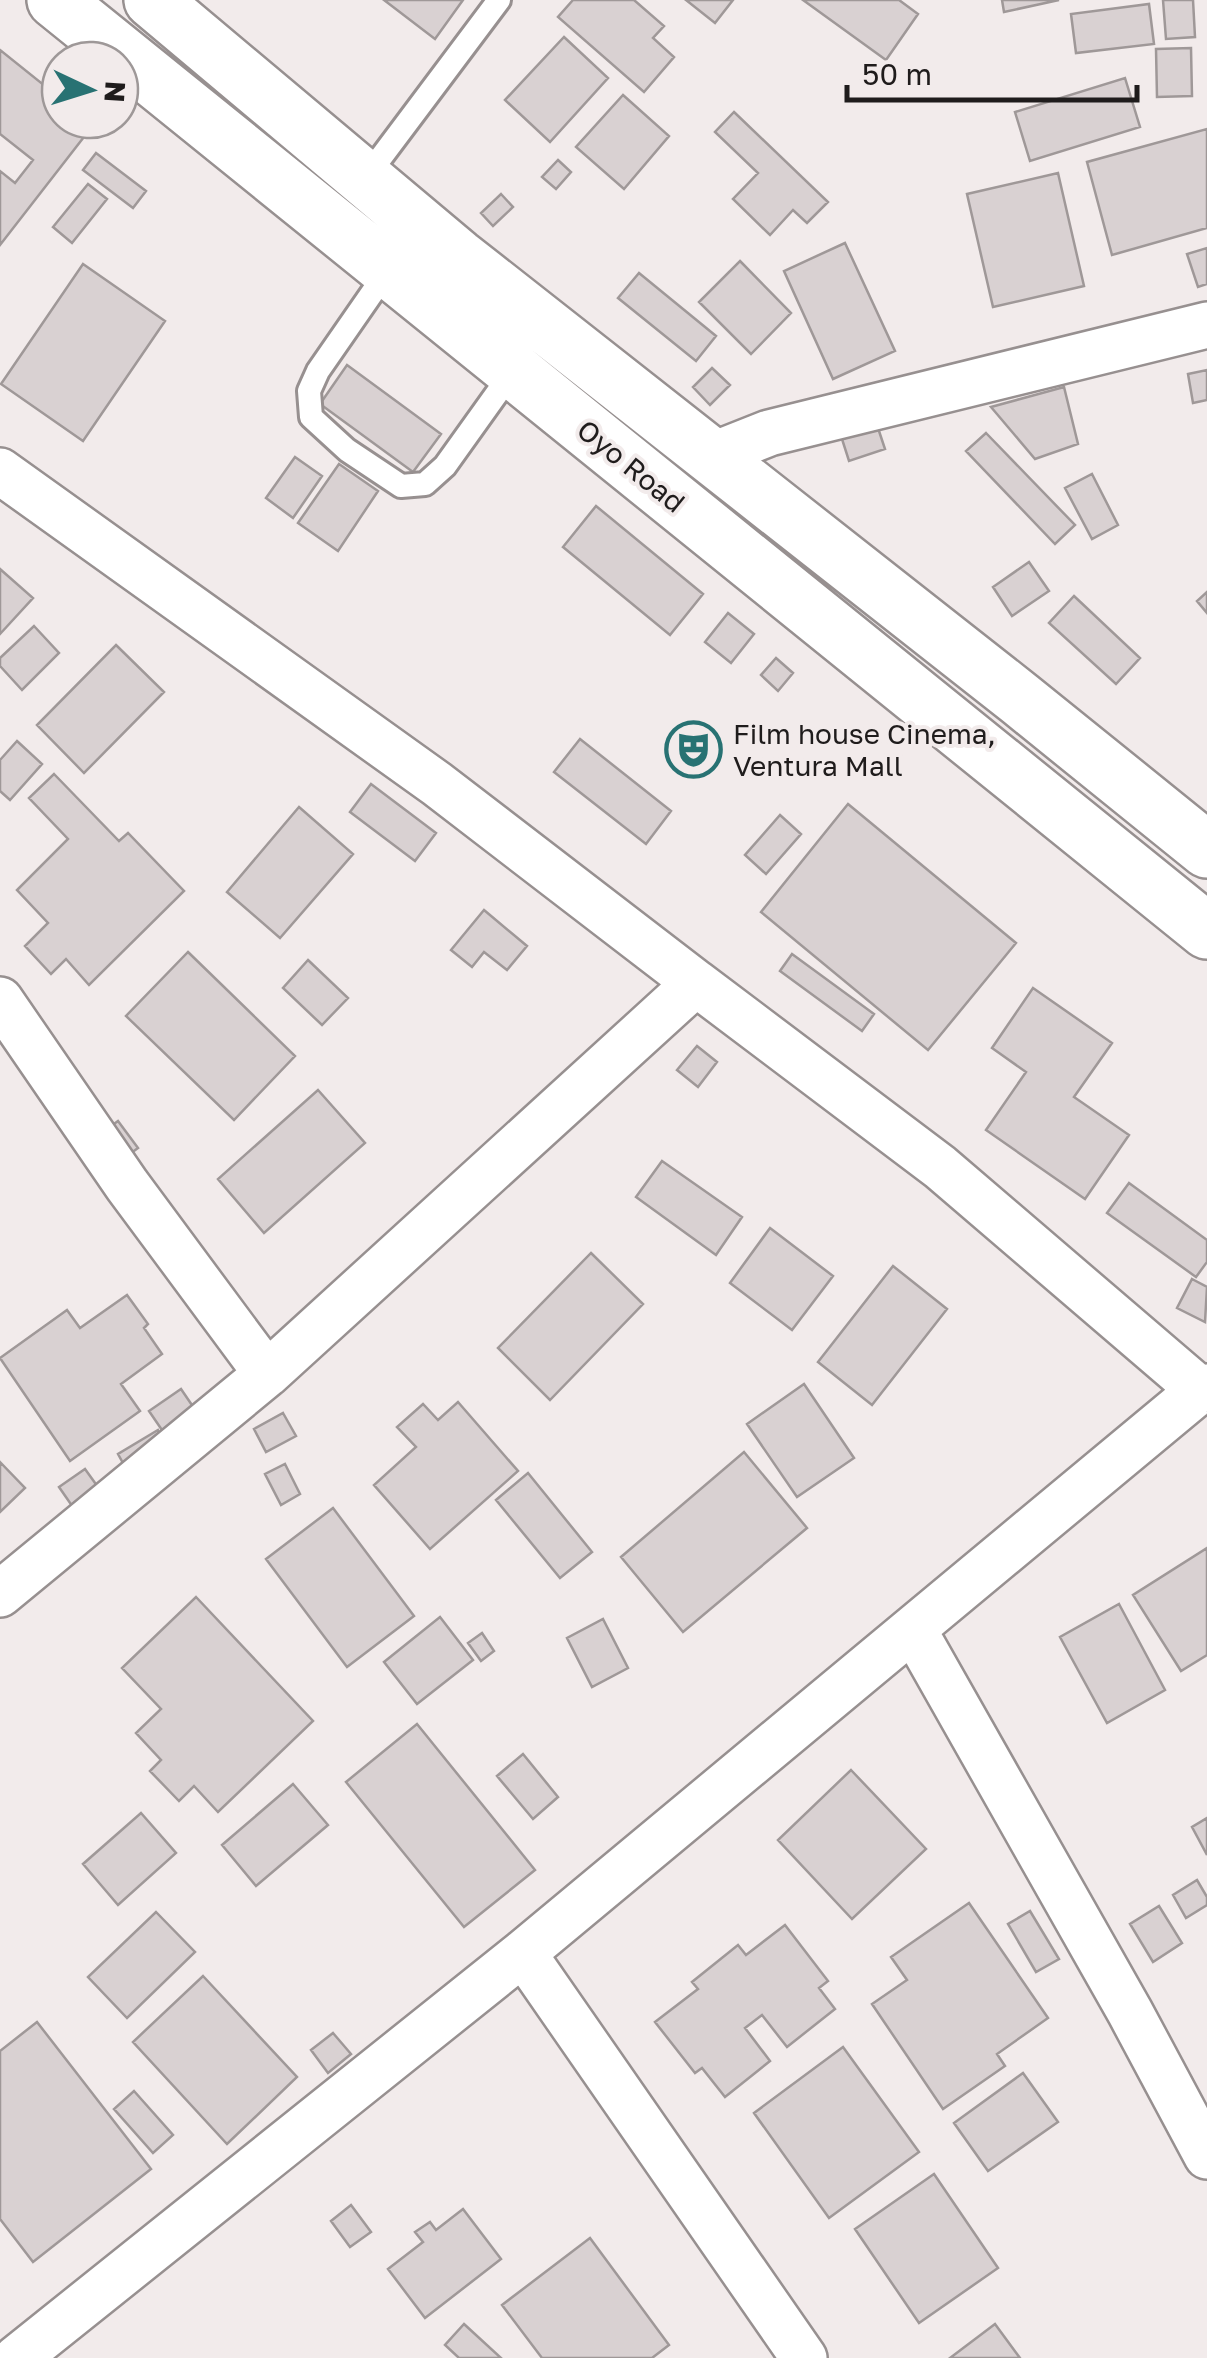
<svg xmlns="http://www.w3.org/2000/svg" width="1207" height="2358" viewBox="0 0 1207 2358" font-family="'Golos Text',sans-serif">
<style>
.building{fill:#d9d1d2;stroke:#9f9898;stroke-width:2.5}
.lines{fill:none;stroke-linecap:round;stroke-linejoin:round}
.service-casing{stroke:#979090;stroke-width:28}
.minor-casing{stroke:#979090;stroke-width:50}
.primary-casing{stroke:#979090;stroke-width:60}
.service{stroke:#fff;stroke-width:22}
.minor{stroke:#fff;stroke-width:45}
.primary{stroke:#fff;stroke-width:55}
.labels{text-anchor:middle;stroke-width:8;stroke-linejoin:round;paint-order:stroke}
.street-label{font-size:28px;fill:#1f1c1c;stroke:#f2ebeb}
.poi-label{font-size:28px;fill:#1f1c1c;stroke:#f2ebeb;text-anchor:start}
</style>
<rect width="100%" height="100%" fill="#f2ebeb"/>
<path class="building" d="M384,0H463L435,39Z
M573,0H634L664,26L653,38L674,57L644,92L558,17Z
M686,0H733L715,23Z
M803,0H899L918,14L886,60Z
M1002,0H1059L1004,12Z
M1163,0H1193L1195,37L1166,39Z
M1149,4L1154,44L1076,53L1071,14Z
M564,37L608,78L550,142L505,100Z
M1191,48L1192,96L1157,97L1156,49Z
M0,50L60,98V120H88L94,124L0,245V171L15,183L33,160L0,134Z
M1125,78L1140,127L1030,161L1015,112Z
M623,95L669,136L624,189L576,147Z
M734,112L828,202L807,223L793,210L770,235L733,199L758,173L715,132Z
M1207,129V228L1112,255L1087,162Z
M96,153L146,191L133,208L83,170Z
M558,160L571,172L556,189L542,177Z
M1058,173L1084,286L993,307L967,194Z
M88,184L107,199L72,243L53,227Z
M501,194L513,207L493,226L481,213Z
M845,243L895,351L833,379L784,271Z
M1207,248V284L1198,287L1187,254Z
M740,261L791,313L751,354L699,302Z
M83,264L165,321L83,441L1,384Z
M639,273L716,336L696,361L618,298Z
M347,365L441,434L413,472L320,404Z
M712,368L730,385L710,405L693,387Z
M1207,370V400L1193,403L1188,374Z
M1064,387L1078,444L1035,459L991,407Z
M878,428L885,449L849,461L842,439Z
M986,433L1075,525L1055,544L966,451Z
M295,457L322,476L293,518L266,498Z
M339,464L378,491L338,551L298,523Z
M1092,474L1118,525L1092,539L1065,488Z
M596,506L703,594L670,635L563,547Z
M1029,562L1049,591L1012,616L993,587Z
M0,569L33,598L0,634Z
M1207,592V613L1197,601Z
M1074,596L1140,658L1116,684L1049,623Z
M728,613L754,634L731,663L705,642Z
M34,626L59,653L22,690L0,666V658Z
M116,645L164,692L84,773L37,725Z
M776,658L793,673L778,691L761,675Z
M580,739L671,811L646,844L554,772Z
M17,741L42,764L10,800L0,791V760Z
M54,774L119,841L128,833L184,891L89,985L66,959L51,974L25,946L48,923L17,890L68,839L29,798Z
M371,784L436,833L415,861L350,812Z
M848,804L1016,943L928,1050L761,912Z
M299,807L353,854L280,938L227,892Z
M780,815L801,834L766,874L745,855Z
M484,910L527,946L507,970L484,952L472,967L451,950Z
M188,952L295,1056L234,1120L126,1016Z
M792,954L874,1014L862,1031L780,971Z
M308,960L348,998L322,1025L283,988Z
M1033,988L1112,1043L1074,1097L1129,1135L1085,1199L986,1130L1026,1072L992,1048Z
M697,1046L717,1062L698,1087L677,1070Z
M318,1090L365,1143L264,1233L218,1179Z
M118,1121L138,1148L119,1162L99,1135Z
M662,1161L742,1217L716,1255L636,1197Z
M1129,1183L1207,1240V1262L1196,1277L1107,1213Z
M770,1228L833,1276L792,1330L730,1283Z
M591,1253L643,1304L550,1400L498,1348Z
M893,1266L947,1309L872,1405L818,1362Z
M1192,1279L1207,1287L1205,1322L1177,1308Z
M127,1295L148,1324L144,1328L162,1354L121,1384L140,1411L70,1461L0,1358L67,1310L80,1328Z
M804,1384L854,1458L797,1497L747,1424Z
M181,1389L196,1411L164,1433L149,1411Z
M458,1402L518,1471L430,1549L374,1485L416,1447L397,1427L423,1404L438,1420Z
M283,1413L296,1436L266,1452L254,1429Z
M158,1430L169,1451L129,1474L118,1454Z
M744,1452L807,1528L683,1632L621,1557Z
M0,1462L25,1488L0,1512Z
M285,1464L300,1494L281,1505L265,1474Z
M85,1469L103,1494L77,1513L59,1487Z
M528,1473L592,1552L560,1578L496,1500Z
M333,1508L414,1616L347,1667L266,1559Z
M1207,1548V1655L1181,1671L1133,1595Z
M196,1597L313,1721L218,1812L194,1786L179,1801L150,1771L161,1760L136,1733L161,1709L122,1668Z
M1119,1604L1165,1690L1107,1723L1060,1637Z
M440,1617L473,1660L417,1704L384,1662Z
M603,1619L628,1668L592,1687L567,1638Z
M482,1633L494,1651L481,1661L468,1643Z
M417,1724L535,1870L464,1927L346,1782Z
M523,1754L558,1797L533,1819L497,1776Z
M851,1770L926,1849L852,1919L778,1840Z
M293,1784L328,1825L256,1886L222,1845Z
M141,1813L176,1853L118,1905L83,1864Z
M1207,1818V1855L1192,1827Z
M1197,1880L1207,1897V1905L1186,1918L1173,1895Z
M969,1903L1048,2018L997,2054L1005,2066L943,2109L872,2004L907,1980L891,1957Z
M1159,1906L1182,1943L1153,1962L1130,1924Z
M1030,1911L1059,1959L1036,1972L1008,1924Z
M156,1912L195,1952L127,2018L88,1977Z
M785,1925L828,1981L819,1988L835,2009L787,2047L762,2015L745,2028L770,2061L725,2097L702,2068L695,2073L655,2022L698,1989L692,1982L738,1945L746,1955Z
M203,1976L297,2077L227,2144L133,2042Z
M37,2022L151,2169L33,2262L0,2219V2051Z
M333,2033L351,2054L328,2073L311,2050Z
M843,2047L919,2152L829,2218L754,2113Z
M1023,2073L1058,2122L988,2171L954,2123Z
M134,2091L173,2135L153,2153L114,2109Z
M934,2174L998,2268L919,2323L855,2229Z
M351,2205L371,2232L350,2247L331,2221Z
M463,2209L501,2259L425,2318L388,2269L423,2242L415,2232L430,2222L436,2230Z
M590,2238L669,2345L652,2358H542L502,2305Z
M464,2324L501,2358H459L445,2345Z
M995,2324L1020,2358H950Z"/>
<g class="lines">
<defs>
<path id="service" d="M364,180L499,0
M388,270L318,371L309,391L311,417L347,450L401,486L425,484L445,466L513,371"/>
<path id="minor" d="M711,456L769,433L1207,325
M0,471L437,784L696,983
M0,1000L127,1185L267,1374L696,983L940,1167L1200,1390L1207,1387
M0,1594L267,1374
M913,1629L1130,2012L1207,2156
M523,1953L804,2358
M17,2358L523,1953L1200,1390"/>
<path id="primary" d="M55,0L1207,931
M152,0L458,257L1020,699L1207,850"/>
</defs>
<use href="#service" class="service-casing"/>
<use href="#minor" class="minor-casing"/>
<use href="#primary" class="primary-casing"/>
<use href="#service" class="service"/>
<use href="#minor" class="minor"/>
<use href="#primary" class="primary"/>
</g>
<defs>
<symbol id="theatre-ring" viewBox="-11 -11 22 22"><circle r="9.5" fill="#f2ebeb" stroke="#287273" stroke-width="1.5"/><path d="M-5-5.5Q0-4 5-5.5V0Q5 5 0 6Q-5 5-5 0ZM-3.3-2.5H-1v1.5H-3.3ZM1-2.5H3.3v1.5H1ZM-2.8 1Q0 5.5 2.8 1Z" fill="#287273"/></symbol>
</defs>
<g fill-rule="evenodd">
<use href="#theatre-ring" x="662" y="718" width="63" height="63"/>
</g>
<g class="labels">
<g class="street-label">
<text transform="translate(631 466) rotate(39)" y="10">Oyo Road</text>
</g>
<g class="poi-label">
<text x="733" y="744">Film house Cinema,<tspan x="733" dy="32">Ventura Mall</tspan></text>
</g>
</g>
<g transform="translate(90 90) rotate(94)"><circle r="48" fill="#f2ebeb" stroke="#9e9898" stroke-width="2.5"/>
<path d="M0-8L18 38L0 25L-18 38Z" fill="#287273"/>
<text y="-15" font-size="28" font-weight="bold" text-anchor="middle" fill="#1f1c1c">N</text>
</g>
<path d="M847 85v15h290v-15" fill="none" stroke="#1f1c1c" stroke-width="5"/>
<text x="862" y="85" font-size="30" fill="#1f1c1c" stroke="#f2ebeb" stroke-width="8" paint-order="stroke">50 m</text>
</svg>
